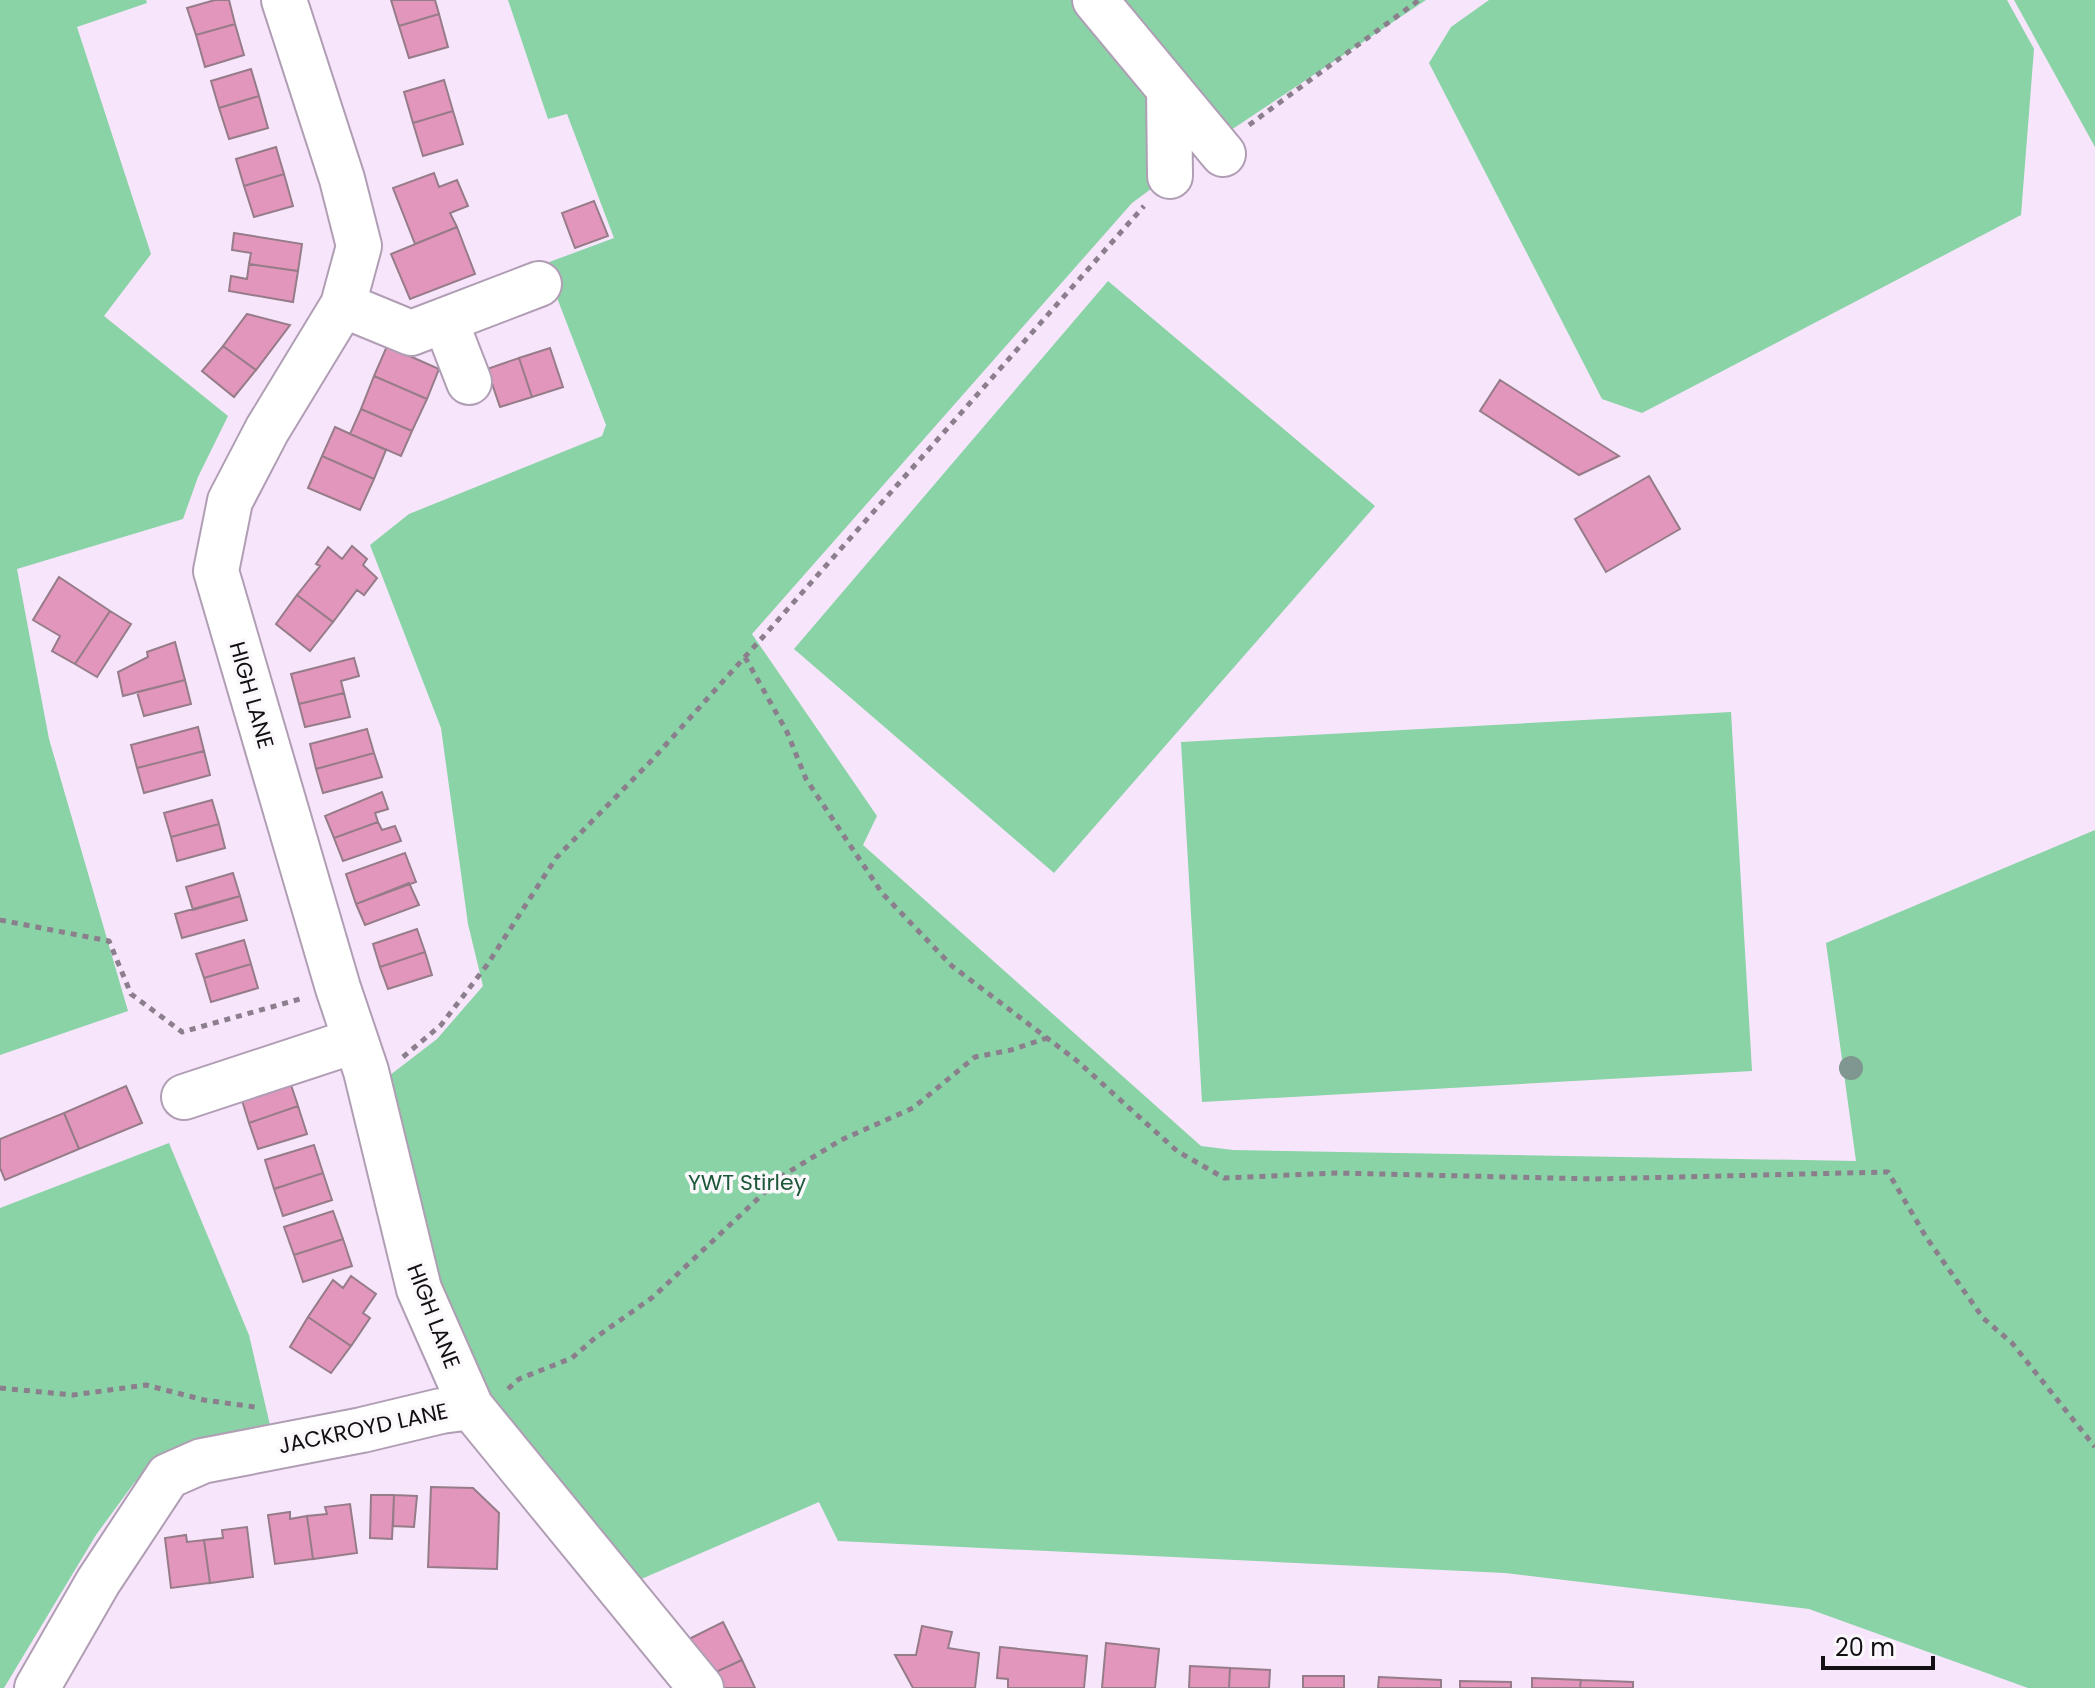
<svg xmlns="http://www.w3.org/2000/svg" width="2095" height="1688" viewBox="0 0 2095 1688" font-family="Poppins,sans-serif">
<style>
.green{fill:#89d3a6}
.building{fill:#e396bc;stroke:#967c88;stroke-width:2}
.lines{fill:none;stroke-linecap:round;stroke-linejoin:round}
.minor-casing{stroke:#b09eb4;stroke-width:48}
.path{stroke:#8b7e8d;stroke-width:5;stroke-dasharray:6 6;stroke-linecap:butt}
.minor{stroke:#fff;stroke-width:44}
.tree{fill:#7f9790}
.labels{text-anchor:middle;stroke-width:7;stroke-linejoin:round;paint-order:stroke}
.street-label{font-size:22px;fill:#140e15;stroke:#fbf8fc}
.park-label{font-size:22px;fill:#1c5738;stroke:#fbf8fc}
</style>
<rect width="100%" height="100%" fill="#f7e5fb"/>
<path class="green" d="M0,0H146L147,3L77,27L151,254L104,316L228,416L198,477L183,519L17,569L49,739L128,1011L0,1055Z
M508,0H1426L1228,132L1132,203L752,634L877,816L863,845L1201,1146L1233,1150L1856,1161L1826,943L2095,830V1688H2028L1809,1609L1505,1573L838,1541L819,1502L639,1580L473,1384L435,1301L381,1082L437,1039L483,986L468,924L441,728L370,545L409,514L602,436L606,425L544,264L614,238L567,114L548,119Z
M1489,0H2007L2034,49L2021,215L1642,413L1602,399L1429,63L1451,27Z
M2014,0H2095V147Z
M1108,281L1375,506L1054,873L794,649Z
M1731,712L1752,1071L1202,1102L1181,742Z
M169,1143L249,1335L273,1438L161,1459L134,1483L96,1535L4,1688H0V1208Z"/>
<path class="building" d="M215,0H229L235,24L196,35L187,8Z
M391,0H435L439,14L399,26Z
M439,14L448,47L409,58L399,26Z
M235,24L244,55L205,67L196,35Z
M251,69L259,96L219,108L211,81Z
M444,80L453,111L413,123L404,92Z
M259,96L268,128L229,139L219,108Z
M453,111L463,144L423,156L413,123Z
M276,147L284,174L244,186L236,159Z
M434,173L439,187L457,180L468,206L450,213L457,227L415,244L393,188Z
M284,174L293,206L254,217L244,186Z
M594,201L608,236L575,248L562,213Z
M457,227L475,274L410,299L391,254Z
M234,233L302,244L298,271L249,264L251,253L232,250Z
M249,264L298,271L293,302L229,291L231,276L247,279Z
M247,314L290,325L256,370L223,346Z
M223,346L256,370L234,397L202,371Z
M387,346L439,369L427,399L374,376Z
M550,348L563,387L532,397L519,358Z
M519,358L532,397L500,407L487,369Z
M374,376L427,399L412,431L361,409Z
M1500,380L1619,456L1579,475L1480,411Z
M361,409L412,431L401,456L350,434Z
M335,427L386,450L374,479L322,456Z
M322,456L374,479L360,510L308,488Z
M1649,476L1680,529L1606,572L1575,519Z
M352,546L367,559L363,565L377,578L364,595L357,590L333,622L297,595L320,566L316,564L328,547L342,559Z
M59,577L110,611L75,664L52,651L60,636L33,620Z
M297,595L333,622L310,651L276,624Z
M110,611L131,624L97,677L75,664Z
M175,642L185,680L123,696L118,672L148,657L147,652Z
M354,658L359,676L341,681L344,693L299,704L291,674Z
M185,680L191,704L144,716L137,692Z
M344,693L350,717L305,727L299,704Z
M198,727L204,751L137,768L131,745Z
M367,729L374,753L316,769L310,744Z
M204,751L210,775L144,793L137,768Z
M374,753L382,777L323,793L316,769Z
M382,792L388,809L375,813L378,822L334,838L325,816Z
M212,800L219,824L171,837L164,813Z
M378,822L382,830L395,826L401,841L343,861L334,838Z
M219,824L225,848L177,861L171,837Z
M405,853L416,882L356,904L346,874Z
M233,873L240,896L193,910L186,887Z
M409,883L419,905L365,925L356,904Z
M240,896L247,920L182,938L175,914Z
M417,929L425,952L380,967L373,944Z
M244,940L251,964L204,978L196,954Z
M425,952L432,975L388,989L380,967Z
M251,964L258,988L211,1002L204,978Z
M289,1079L298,1106L249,1123L240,1094Z
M126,1086L142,1123L79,1149L64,1113Z
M298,1106L307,1134L258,1149L249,1123Z
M64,1113L79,1149L5,1180L0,1168V1139Z
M314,1145L323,1173L274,1189L265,1160Z
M323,1173L332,1200L283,1216L274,1189Z
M333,1211L343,1239L294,1255L284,1227Z
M343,1239L352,1266L303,1282L294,1255Z
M351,1276L376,1294L363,1313L370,1318L351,1346L308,1317L333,1280L343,1288Z
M308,1317L351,1346L331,1373L290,1347Z
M431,1487L473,1488L499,1513L497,1569L428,1567Z
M371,1495H394L392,1539L370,1538Z
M394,1495L417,1496L414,1527L393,1526Z
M350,1504L357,1553L313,1559L307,1516L327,1514L325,1507Z
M290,1512V1519L307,1516L313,1559L275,1564L268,1515Z
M247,1527L253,1577L210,1583L204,1540L223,1538L222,1530Z
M186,1535L187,1542L204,1540L210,1583L171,1588L165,1538Z
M723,1622L742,1660L705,1677L685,1641Z
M922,1626L952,1632L948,1648L979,1653L975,1688H913L895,1655H916Z
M1106,1643L1159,1649L1155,1688H1102Z
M1000,1647L1087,1656L1084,1688H1008V1679L997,1678Z
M742,1660L755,1688H711L705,1677Z
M1190,1666L1230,1668L1229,1688H1189Z
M1230,1668L1270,1670L1269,1688H1229Z
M1303,1676H1344V1688H1303Z
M1379,1677L1441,1680V1688H1378Z
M1532,1678L1581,1680L1580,1688H1532Z
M1581,1680L1633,1682V1688H1580Z
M1460,1681L1511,1682V1688H1460Z"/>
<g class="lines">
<defs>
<path id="minor" d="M284,0L342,179L359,246L343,305L267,430L230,501L216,571L338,988L366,1071L419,1289L471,1407L701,1688
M1095,0L1223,154
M1169,90L1170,176
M343,305L411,333L539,284
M445,320L469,382
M184,1097L354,1041
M37,1688L98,1582L168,1476L202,1461L362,1430L441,1411L471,1407"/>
</defs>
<use href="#minor" class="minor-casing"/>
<path class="path" d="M1249,125L1419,0
M745,657L787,732L806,779L882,893L952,966L1076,1060L1177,1151L1224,1178L1337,1173L1595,1179L1888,1172L1926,1237L1983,1318L2012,1343L2095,1447
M0,920L109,941L131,994L182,1032L300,999
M403,1057L441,1025L487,965L556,858L652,760L762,638L1144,206
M0,1388L73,1395L146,1385L204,1400L255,1407
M508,1389L519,1379L572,1358L595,1338L653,1297L782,1176L841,1140L913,1108L975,1057L1011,1050L1047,1038"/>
<use href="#minor" class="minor"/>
</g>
<circle class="tree" cx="1851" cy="1068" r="12"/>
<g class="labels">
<g class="street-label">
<text transform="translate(252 695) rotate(74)" y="8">HIGH LANE</text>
<text transform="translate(434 1316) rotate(69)" y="8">HIGH LANE</text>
<text transform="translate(363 1428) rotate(-12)" y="8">JACKROYD LANE</text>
</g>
<g class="park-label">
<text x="747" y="1190">YWT Stirley</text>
</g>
</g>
<path d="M1823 1656v12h110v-12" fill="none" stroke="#140e15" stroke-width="4"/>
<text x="1835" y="1656" font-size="24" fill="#140e15" stroke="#fbf8fc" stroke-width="6" paint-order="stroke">20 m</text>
</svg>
